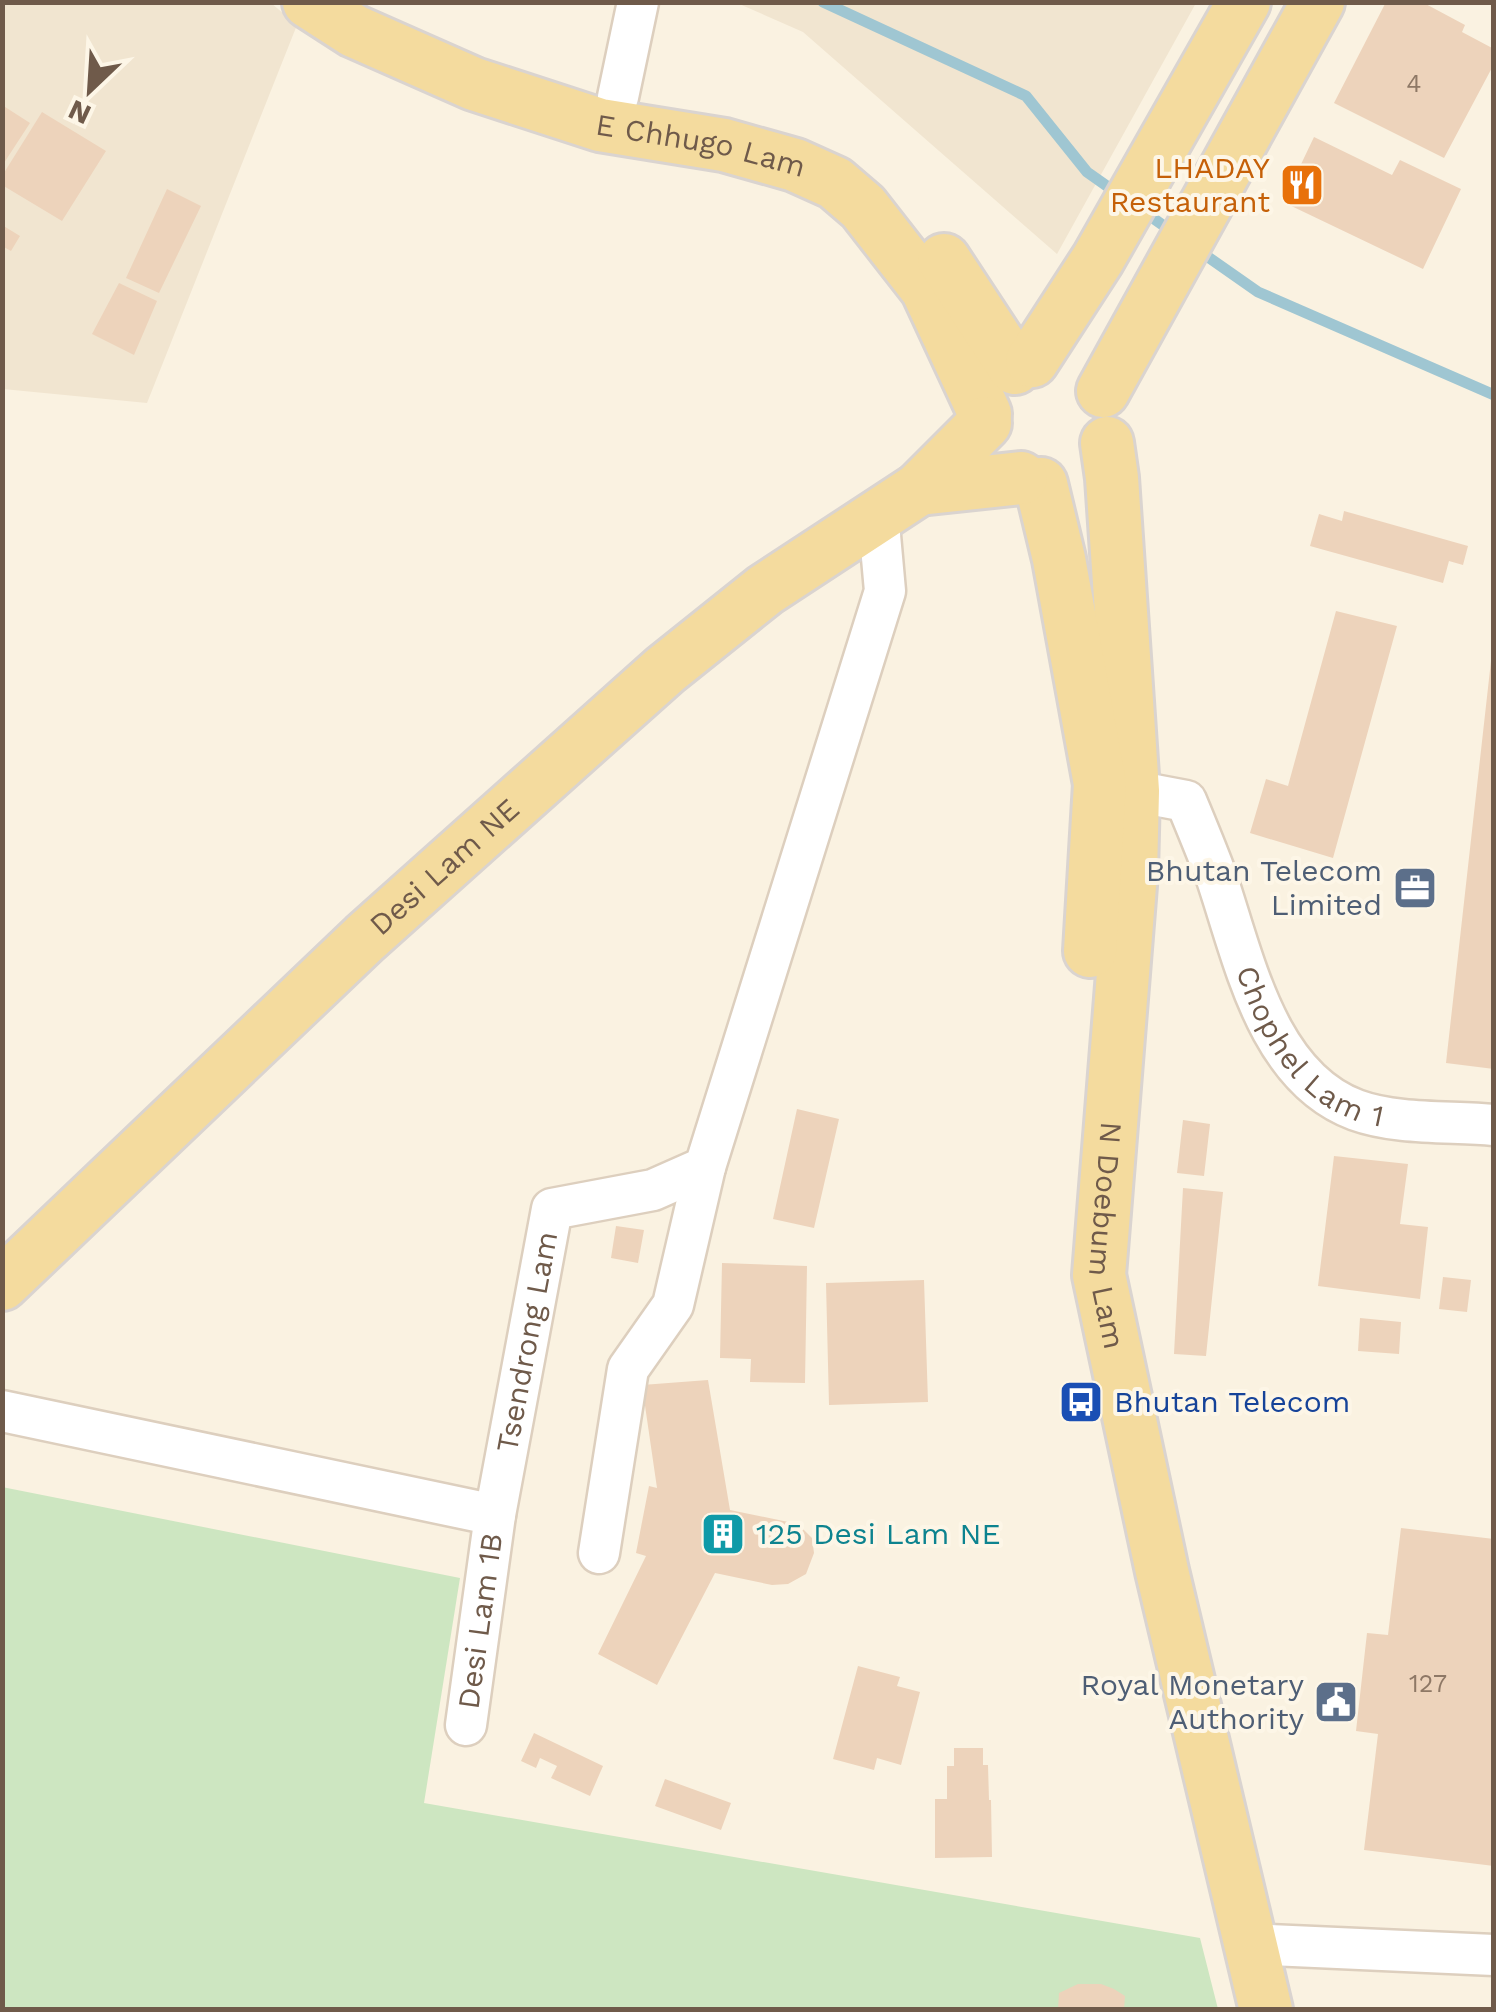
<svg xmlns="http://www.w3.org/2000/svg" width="1496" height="2012" viewBox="0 0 1496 2012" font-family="'Work Sans',sans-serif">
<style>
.residential{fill:#f1e5d0}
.green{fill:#cde6c1}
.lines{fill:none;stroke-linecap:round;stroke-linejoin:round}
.stream{stroke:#9fc6d2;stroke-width:11}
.building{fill:#edd3bb}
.minor-casing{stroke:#ddcfbe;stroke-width:45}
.major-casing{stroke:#dad4d0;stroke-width:58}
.minor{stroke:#fff;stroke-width:40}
.major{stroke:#f4db9e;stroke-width:52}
.labels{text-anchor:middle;stroke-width:8;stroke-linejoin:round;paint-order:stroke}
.number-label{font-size:25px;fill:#8e7866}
.street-label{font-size:30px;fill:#6f5a4a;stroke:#fdf6e7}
.food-label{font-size:30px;fill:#c56008;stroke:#fdf6e7;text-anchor:end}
.service-label{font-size:30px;fill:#4e5e75;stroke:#fdf6e7;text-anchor:end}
.transit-label{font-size:30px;fill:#164399;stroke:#fdf6e7;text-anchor:start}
.culture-label{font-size:30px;fill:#0d838f;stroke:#fdf6e7;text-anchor:start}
</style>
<rect width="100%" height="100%" fill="#faf2e1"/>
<path class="residential" d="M2,3H271L297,25L147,403L3,389Z
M737,3H1196L1057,254L803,32Z"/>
<path class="green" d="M2,1487L460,1578L424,1803L1200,1938L1218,2009H3Z"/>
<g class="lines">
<path class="stream" d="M823,2L1026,96L1087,172L1121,196
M1140,209L1174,233
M1198,250L1258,292L1494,395"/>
</g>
<path class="building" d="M1386,2H1422L1465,25L1462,32L1494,49V64L1444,158L1334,103Z
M2,105L30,123L2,166Z
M42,112L106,151L62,221L2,185V176Z
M1314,137L1392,175L1400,160L1461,189L1423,269L1283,202Z
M167,189L201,206L159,293L126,278Z
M2,225L20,236L11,251L2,246Z
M119,283L157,301L134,355L92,334Z
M1344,511L1468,546L1463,565L1449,561L1443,583L1310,546L1319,514L1342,521Z
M1336,611L1397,626L1333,858L1250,833L1266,779L1288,786Z
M1491,661L1494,662V1069L1446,1063Z
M797,1109L839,1119L814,1228L773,1219Z
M1183,1120L1210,1124L1204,1176L1177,1173Z
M1334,1156L1408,1164L1400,1224L1428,1227L1420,1299L1318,1286Z
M1183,1188L1223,1192L1206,1356L1174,1354Z
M616,1226L644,1230L638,1263L611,1258Z
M722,1263L807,1266L805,1383L750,1382L751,1359L720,1358Z
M1443,1277L1471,1280L1467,1312L1439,1309Z
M924,1280L928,1402L829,1405L826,1283Z
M1360,1318L1401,1322L1399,1354L1358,1351Z
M708,1380L730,1510L798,1524L812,1538L814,1553L806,1574L788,1584L772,1585L715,1573L657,1685L598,1654L646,1556L636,1553L649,1486L657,1488L642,1385Z
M1401,1528L1494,1539V1866L1364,1850L1378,1734L1356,1731L1367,1633L1388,1635Z
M858,1666L900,1677L897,1686L920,1692L901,1765L877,1758L874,1770L833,1759Z
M534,1733L603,1766L590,1796L551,1778L557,1766L540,1758L536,1768L521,1761Z
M954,1748H983V1765H988L989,1800H991L992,1857L935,1858V1799H947V1766H954Z
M665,1779L731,1803L721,1830L655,1806Z
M1078,1984H1101L1114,1989L1125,1996L1124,2010H1058L1059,1993Z"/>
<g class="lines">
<defs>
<g id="minor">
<path d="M618,97L638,2"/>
<path id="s1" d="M1133,791L1186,801C1196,825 1206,849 1215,873C1243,954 1265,1076 1356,1110C1397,1125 1450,1121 1494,1125"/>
<path id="s2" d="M2,1411L495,1515L552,1209L653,1190L705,1167L885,591L878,513"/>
<path d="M599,1553L628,1369L673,1305L705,1167"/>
<path id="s3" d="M466,1725L495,1515"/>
<path d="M1249,1944L1494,1955"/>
</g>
<g id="major">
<path id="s4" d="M309,2L354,31L474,84L600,125L724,145L795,165L835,183L863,207L927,289L985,414"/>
<path d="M944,260L1015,368"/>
<path d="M1032,361L1098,259L1244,2"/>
<path d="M1103,391L1318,2"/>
<path id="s5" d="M1107,443L1112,478L1133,791L1131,873L1099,1275L1162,1571L1266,2010"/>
<path d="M1041,484L1059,559L1100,784L1090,951"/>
<path d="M919,489L1021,478"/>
<path id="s6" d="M2,1284L365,938L665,670L765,590L919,489L985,423"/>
</g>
</defs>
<use href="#minor" class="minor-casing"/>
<use href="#major" class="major-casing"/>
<use href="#minor" class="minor"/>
<use href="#major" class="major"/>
</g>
<defs>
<symbol id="restaurant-square" viewBox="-11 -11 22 22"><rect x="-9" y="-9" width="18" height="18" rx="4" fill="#e8710a" stroke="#fdf6e7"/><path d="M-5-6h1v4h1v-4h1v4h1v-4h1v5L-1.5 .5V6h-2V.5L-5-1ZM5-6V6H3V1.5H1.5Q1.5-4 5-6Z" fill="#fff"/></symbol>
<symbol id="office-square" viewBox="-11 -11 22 22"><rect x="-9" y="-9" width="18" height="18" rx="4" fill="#5c6f8a" stroke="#fdf6e7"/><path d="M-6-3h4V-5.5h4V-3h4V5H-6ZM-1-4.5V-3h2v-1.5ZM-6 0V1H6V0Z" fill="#fff"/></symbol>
<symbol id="bus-square" viewBox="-11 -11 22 22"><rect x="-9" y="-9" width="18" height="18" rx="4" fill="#1a4fb4" stroke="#fdf6e7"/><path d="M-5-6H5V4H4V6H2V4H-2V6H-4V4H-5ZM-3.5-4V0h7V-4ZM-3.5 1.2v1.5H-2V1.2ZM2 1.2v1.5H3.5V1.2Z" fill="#fff"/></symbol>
<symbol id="building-square" viewBox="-11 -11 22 22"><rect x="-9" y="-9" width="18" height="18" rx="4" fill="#0f9aa8" stroke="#fdf6e7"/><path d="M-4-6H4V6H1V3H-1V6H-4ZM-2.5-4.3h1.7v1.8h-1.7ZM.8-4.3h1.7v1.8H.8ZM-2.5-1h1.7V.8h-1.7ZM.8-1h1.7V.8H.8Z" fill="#fff"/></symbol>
<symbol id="civic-square" viewBox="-11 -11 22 22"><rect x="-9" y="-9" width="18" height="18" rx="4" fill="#5c6f8a" stroke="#fdf6e7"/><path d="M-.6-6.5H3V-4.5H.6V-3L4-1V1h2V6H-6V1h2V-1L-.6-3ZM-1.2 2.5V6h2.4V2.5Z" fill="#fff"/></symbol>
</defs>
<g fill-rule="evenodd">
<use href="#restaurant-square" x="1277" y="160" width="50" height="50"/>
<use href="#office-square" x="1390" y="863" width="50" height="50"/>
<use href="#bus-square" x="1056" y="1377" width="50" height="50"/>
<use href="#building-square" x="698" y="1509" width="50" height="50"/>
<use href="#civic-square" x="1311" y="1677" width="50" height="50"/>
</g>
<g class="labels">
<g class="number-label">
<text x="1414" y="92">4</text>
<text x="1428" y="1692">127</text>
</g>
<g class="street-label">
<text dy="10" stroke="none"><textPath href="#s4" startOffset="420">E Chhugo Lam</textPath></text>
<text dy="10" stroke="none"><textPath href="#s6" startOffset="608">Desi Lam NE</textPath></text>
<text dy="10" stroke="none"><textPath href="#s1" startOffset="338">Chophel Lam 1</textPath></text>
<text dy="10" stroke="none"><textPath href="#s5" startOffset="795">N Doebum Lam</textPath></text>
<text dy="10" stroke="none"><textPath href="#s2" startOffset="680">Tsendrong Lam</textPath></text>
<text dy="10" stroke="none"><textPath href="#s3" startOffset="105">Desi Lam 1B</textPath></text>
</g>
<g class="food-label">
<text x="1270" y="178">LHADAY<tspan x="1270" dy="34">Restaurant</tspan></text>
</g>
<g class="service-label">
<text x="1382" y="881">Bhutan Telecom<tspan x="1382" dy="34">Limited</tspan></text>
<text x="1304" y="1695">Royal Monetary<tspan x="1304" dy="34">Authority</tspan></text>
</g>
<g class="transit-label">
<text x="1114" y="1412">Bhutan Telecom</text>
</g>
<g class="culture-label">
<text x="756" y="1544">125 Desi Lam NE</text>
</g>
</g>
<rect width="1496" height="2012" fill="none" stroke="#6f5a4a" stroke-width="10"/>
<g transform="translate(90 90) rotate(205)" stroke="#fdf6e7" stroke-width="8" paint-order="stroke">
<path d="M0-8L18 38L0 25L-18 38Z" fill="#6f5a4a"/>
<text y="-15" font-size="28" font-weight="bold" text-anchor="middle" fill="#6f5a4a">N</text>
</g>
</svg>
